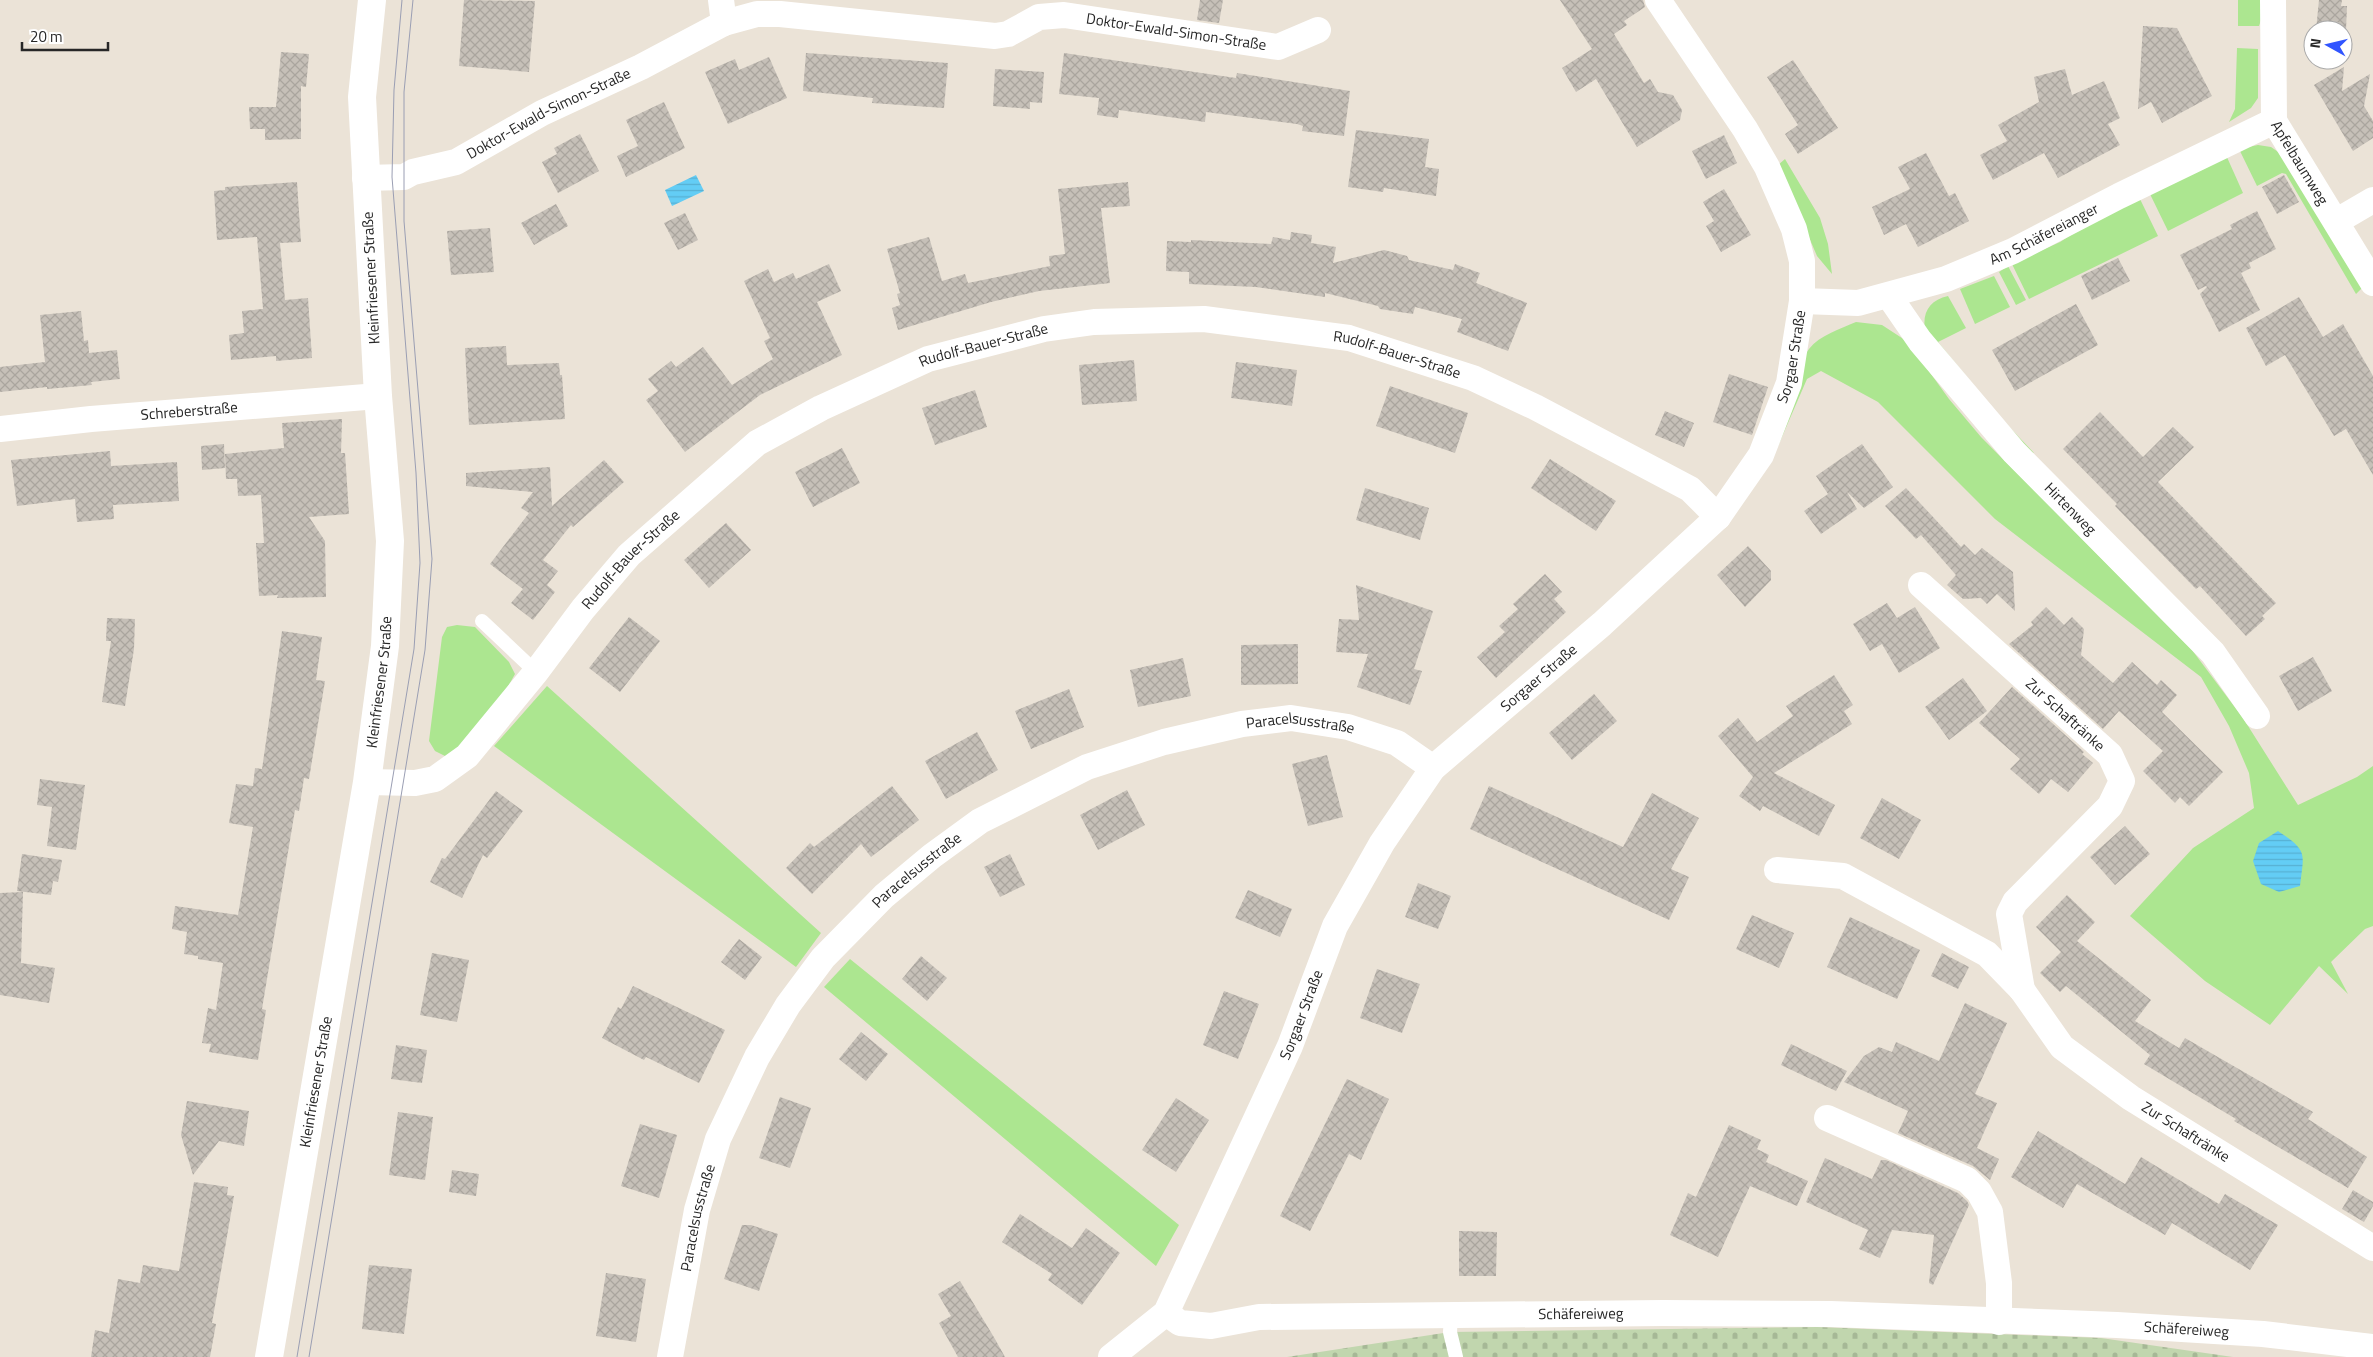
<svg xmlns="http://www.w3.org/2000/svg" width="2373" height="1357" viewBox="0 0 2373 1357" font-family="'Titillium Web',sans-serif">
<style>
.grass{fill:#ace690}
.cemetery{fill:url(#cemetery-stones)}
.water{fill:url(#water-rules)}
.building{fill:url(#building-cross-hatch)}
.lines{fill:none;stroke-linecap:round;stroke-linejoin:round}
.lane{stroke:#fff;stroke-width:14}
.street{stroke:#fff;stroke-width:26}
.secondary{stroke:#fff;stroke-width:28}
.tram{stroke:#9a9eb3;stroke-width:1}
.labels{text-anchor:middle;stroke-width:4;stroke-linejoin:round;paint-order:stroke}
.street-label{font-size:15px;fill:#272727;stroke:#fff}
</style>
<defs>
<pattern id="cemetery-stones" width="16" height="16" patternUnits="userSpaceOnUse" patternTransform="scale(1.25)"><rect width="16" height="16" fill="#c1d6ae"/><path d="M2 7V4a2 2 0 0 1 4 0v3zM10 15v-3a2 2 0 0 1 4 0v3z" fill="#a6b896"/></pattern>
<pattern id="water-rules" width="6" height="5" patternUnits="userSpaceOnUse" patternTransform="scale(1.25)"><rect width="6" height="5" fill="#63cdf5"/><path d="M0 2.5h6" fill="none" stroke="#56b0d2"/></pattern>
<pattern id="building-cross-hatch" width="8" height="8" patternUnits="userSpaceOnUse" patternTransform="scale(1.25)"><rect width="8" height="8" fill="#c6c0b8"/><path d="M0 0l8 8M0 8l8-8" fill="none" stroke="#aaa59e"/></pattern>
</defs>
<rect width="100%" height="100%" fill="#ebe3d7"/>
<path class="grass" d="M2238,0H2263V14L2259,26H2238Z
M2237,48L2258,49V98L2251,108L2229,122L2235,109Z
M2258,145L2271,147L2284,156L2362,288L2356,294L2286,174L2282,173L2257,186L2239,149Z
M2226,155L2243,193L2168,231L2149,192Z
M1785,159L1820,218L1828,244L1832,274L1817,256L1778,165Z
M2140,199L2158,236L2029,299L2012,264L2060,242L2104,214Z
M2008,266L2026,300L2016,305L1999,272Z
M1994,276L2010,307L1975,324L1960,289Z
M1948,296L1966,328L1938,342L1999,416L2034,453L2030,452L1925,330C1922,312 1930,300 1948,296Z
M1856,322L1882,325L1908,342L1949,399L1981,437L2192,650L2243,718L2298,805L2357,777L2373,766V926L2365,929L2331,962L2348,994L2319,966L2270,1025L2205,981L2130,916L2193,848L2254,808L2249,773L2229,726L2201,677L1995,519L1878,402L1821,371L1807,379L1778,446C1784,425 1797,364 1809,349C1820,335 1840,329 1856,322Z
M457,625L475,627L509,662L515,674L506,690L463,748L447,757L435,751L429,741L442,637L447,627Z
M547,686L821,933L796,967L494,746Z
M850,959L1179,1225L1156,1266L824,987Z"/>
<path class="cemetery" d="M1817,1327L2101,1338L2233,1357H1287L1450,1332Z"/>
<path class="water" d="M696,175L704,191L672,206L665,190Z
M2278,831C2308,851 2304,852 2300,886L2279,892L2261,884L2253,861L2259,843Z"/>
<path class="building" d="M464,0L535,1L529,72L459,66Z
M1200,0H1223L1219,23L1197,20Z
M1560,0H1643L1645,7L1624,21L1627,25L1614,34L1644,83L1650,79L1658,92L1673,95L1682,110L1680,120L1637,147L1596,79L1576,92L1562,68L1592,49Z
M2319,0H2342L2341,6H2347L2346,30H2316Z
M2143,26L2177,28L2212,96L2162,123L2151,102L2138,109Z
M281,52L309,54L306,87L301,86V139L265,140V129H250L249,107H276Z
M806,53L948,63L944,108L872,103L873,98L803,91Z
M1064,53L1236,78L1237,73L1350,91L1344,136L1302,131L1303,126L1297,124L1206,112L1205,122L1119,110L1118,118L1097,115L1099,98L1059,94Z
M769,57L787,98L728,124L705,72L735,59L739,70Z
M1793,60L1838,128L1798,154L1785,134L1798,125L1767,77Z
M2344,67L2342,91L2370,74L2364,106L2373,121V138L2353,151L2314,85Z
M995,69L1044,72L1042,103L1030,102V109L993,106Z
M2065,69L2072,95L2104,81L2120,118L2108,124L2120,145L2058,178L2044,153L1993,180L1980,155L2007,141L1998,125L2039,102L2034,77Z
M664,102L685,148L626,177L617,156L638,146L626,120Z
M1356,130L1429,139L1425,167L1439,169L1436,196L1384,188L1383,192L1348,187Z
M580,134L599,171L558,193L542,162L557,154L554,148Z
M1724,135L1737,163L1706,179L1692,151Z
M1926,153L1949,196L1955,193L1969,221L1918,247L1906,224L1884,235L1872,207L1910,189L1898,167Z
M2284,175L2299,202L2277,214L2262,187Z
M297,182L301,242L280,243L285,300L308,298L312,358L276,361V356L231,360L229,335L244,333L242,311L263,309L257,237L217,240L214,191L225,190V187Z
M1128,182L1130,206L1101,208L1110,283L1039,291L991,302L898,330L892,308L900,305L897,294L900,293L887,249L929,237L942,281L965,274L968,283L1050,266L1049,256L1065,254L1058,189Z
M1724,189L1751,235L1721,252L1706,226L1714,221L1703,202Z
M556,204L568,226L534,245L521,223Z
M2257,211L2276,249L2249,263L2251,268L2241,273L2260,310L2219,332L2200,294L2207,287L2206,286L2198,290L2180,255L2232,229L2230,225Z
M685,213L698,240L678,250L664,223Z
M490,228L494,272L451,275L447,231Z
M1291,232L1312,235L1311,243L1336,247L1333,263L1384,250L1407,256L1409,260L1453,270L1455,264L1480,273L1476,283L1527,303L1508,351L1457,332L1462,319L1415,307L1413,314L1380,309L1378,306L1325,293V297L1256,287L1189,284V272L1166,271L1167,241L1191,242V240L1271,244L1273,237L1290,240Z
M2118,258L2130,281L2092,300L2081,276Z
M829,264L841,291L817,302L842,355L760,395L685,452L646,400L658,391L648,379L671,361L676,367L703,347L732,385L773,359L764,341L770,338L744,281L768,269L774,282L793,273L796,279Z
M2299,297L2323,337L2343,324L2373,376V475L2346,429L2334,436L2285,355L2266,366L2246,328Z
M2076,304L2098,345L2015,391L1992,350Z
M81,311L84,341L88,340L89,353L117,350L120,379L91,382L92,385L70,387L47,389V387L0,392V367L45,362L40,315Z
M506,346L507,365L559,363L560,375H562L565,419L469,425L465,348Z
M1134,360L1137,401L1082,405L1079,365Z
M1236,362L1297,370L1292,406L1231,398Z
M1729,374L1768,387L1752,435L1713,422Z
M1390,386L1468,413L1455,453L1376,426Z
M975,390L987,427L935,445L922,408Z
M1665,411L1694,423L1684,447L1655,435Z
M2100,412L2143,457L2173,427L2194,447L2158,482L2276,603L2262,616L2265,619L2246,636L2200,586L2196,589L2115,506L2117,504L2063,449Z
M342,419L341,453H345L349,514L309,517L325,541L326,597L277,598L278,595L259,596L256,543H264L261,495L238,496L237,479H226L225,454L284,448L282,423Z
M224,444L225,468L202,470L201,446Z
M1862,444L1893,487L1864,508L1847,492L1857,509L1821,534L1804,511L1828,494L1816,476Z
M842,448L860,483L813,507L795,472Z
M110,451L111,466L177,462L179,501L113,505L114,519L77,522L75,499L17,506L11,460Z
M1550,459L1616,501L1596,531L1531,488Z
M604,460L624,482L573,527L571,525L543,560L558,571L547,585L555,592L533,620L511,603L523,589L490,564L529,513L521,508L533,492L466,486V473L550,467L552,506Z
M1365,488L1429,508L1420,540L1356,520Z
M1906,488L1961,547L1964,544L1975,555L1982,548L2013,572L2015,611L1997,594L1987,604L1981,598L1963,599L1947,585L1956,575L1921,535L1916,539L1885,506Z
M726,523L751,550L709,588L684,560Z
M1748,546L1771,571V580L1745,607L1717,575Z
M1545,574L1562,592L1554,599L1566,612L1496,678L1477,657L1505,632L1499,626L1518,609L1513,604Z
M1356,585L1433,611L1414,669L1422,671L1410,705L1357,687L1368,654L1336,652L1339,619L1359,620Z
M1887,603L1897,618L1915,607L1940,648L1899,673L1882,644L1870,651L1853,624Z
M2046,607L2064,625L2072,617L2084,629L2081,655L2113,683L2132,662L2157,685L2161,680L2177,695L2162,712L2223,772L2189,806L2180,797L2175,803L2143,771L2163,751L2119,711L2103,729L2009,644L2033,625L2031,622Z
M629,617L660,641L620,692L589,668Z
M107,618L135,619L134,649L125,706L102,702L111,641H106Z
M282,631L322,637L316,680L325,681L309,779L304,778L299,811L295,810L262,1009L266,1010L258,1060L209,1052L211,1044L202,1043L208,1008L216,1010L223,963L198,959V956L184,954L187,932L172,929L175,906L238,915L253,827L229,823L233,801L236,784L253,786L255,768L262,769Z
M1298,644V684L1241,685V645Z
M2313,657L2332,691L2298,711L2279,676Z
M1183,658L1191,696L1138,707L1130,670Z
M1834,675L1853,705L1844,711L1852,724L1774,773L1835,805L1819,836L1763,806L1760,811L1739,796L1753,777L1718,736L1738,718L1757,742L1793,716L1786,706Z
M1963,678L1987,711L1949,740L1925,707Z
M2012,687L2084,752L2082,754L2093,763L2068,792L2051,779L2039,794L2010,769L2020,759L1979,723Z
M1069,689L1084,727L1031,749L1015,711Z
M1594,694L1617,721L1572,760L1549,733Z
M977,732L998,770L946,799L925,761Z
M1327,755L1343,817L1308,826L1292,764Z
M40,779L85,785L76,850L47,846L52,807L37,805Z
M892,786L919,820L871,857L861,844L812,894L786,868L810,843L814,847Z
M1489,786L1623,847L1652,793L1699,818L1671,869L1689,877L1669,920L1470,829Z
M1127,790L1145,825L1098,850L1080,815Z
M496,791L523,811L487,858L483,855L462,898L430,882L442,858L445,859Z
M1882,798L1921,820L1899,859L1860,838Z
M2125,826L2150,854L2115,885L2090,857Z
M22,854L62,860L58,882L53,881L51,895L17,891Z
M1010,854L1025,885L1000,897L984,867Z
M1418,883L1451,896L1438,929L1405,917Z
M1248,890L1292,909L1280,937L1235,918Z
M23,892L21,963L55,968L49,1003L0,995V893Z
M2067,895L2095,922L2077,941L2151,1000L2135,1021L2179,1048L2185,1038L2313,1112L2308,1119L2367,1157L2348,1188L2234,1121L2236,1119L2144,1064L2150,1055L2066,986L2060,992L2040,973L2061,952L2036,927Z
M1752,915L1794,933L1779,968L1736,949Z
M1850,917L1920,950L1897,999L1827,967Z
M739,939L762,957L745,980L721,962Z
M432,953L469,960L457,1022L420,1015Z
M1942,953L1969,967L1958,989L1931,976Z
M921,956L947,978L927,1001L902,979Z
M1377,969L1420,984L1402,1033L1360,1018Z
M633,986L725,1030L699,1083L646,1057L644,1060L602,1038L618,1007L621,1009Z
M1224,991L1259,1004L1238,1059L1203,1045Z
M1965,1003L2007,1023L1975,1094L1997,1103L1977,1148L1999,1159L1990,1180L1973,1166L1898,1133L1908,1111L1844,1082L1864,1056L1879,1047L1892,1052L1896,1042L1939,1061Z
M861,1032L888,1054L866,1081L839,1059Z
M1791,1044L1847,1071L1836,1091L1781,1065Z
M396,1045L427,1050L422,1083L391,1079Z
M1347,1079L1389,1099L1361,1160L1349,1154L1310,1231L1280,1216Z
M780,1097L811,1108L790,1168L759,1158Z
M1176,1098L1209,1120L1176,1172L1142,1150Z
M187,1101L249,1111L244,1146L219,1141L193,1175L181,1135Z
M398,1112L433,1117L425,1180L389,1175Z
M640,1124L677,1135L659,1198L621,1186Z
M1729,1125L1761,1140L1757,1149L1769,1155L1766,1162L1808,1181L1797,1206L1750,1186L1718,1257L1670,1235L1688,1193L1696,1197Z
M2038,1131L2125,1184L2141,1157L2219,1204L2225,1194L2278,1225L2250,1270L2172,1223L2165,1235L2077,1184L2063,1208L2011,1177Z
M1825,1158L1872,1179L1881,1160H1886L1958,1193L1967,1201L1969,1205L1933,1285L1929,1283L1934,1235L1892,1230L1880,1258L1859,1249L1868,1230L1806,1202Z
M452,1170L479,1174L476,1196L449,1192Z
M194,1182L228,1187L227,1195L234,1196L212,1323L216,1324L210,1357H91L95,1330L109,1333L118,1279L140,1283L143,1265L179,1271Z
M2353,1190L2373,1202V1206L2364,1222L2342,1209Z
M1020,1214L1072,1248L1086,1228L1120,1253L1082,1305L1048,1280L1052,1274L1002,1242Z
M742,1225H751L778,1234L759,1291L724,1279Z
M1459,1231L1497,1232L1496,1276H1459Z
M369,1265L412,1269L404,1334L362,1329Z
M606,1273L646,1279L636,1342L596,1336Z
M960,1281L995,1339L1005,1357H958L939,1323L951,1316L938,1294Z"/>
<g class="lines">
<path class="lane" d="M482,621L536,672
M1451,1316L1450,1332L1456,1357"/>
<g class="street">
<path d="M721,0L724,23"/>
<path id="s1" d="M2273,0L2274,121L2373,283"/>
<path id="s2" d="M365,178L404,177L413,172L456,162L542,113L641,67L724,23L757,14H780L995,36L1008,34L1039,17L1064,15L1278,47L1318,30"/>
<path d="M2337,221L2373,200"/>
<path id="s3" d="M1889,296L1920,341L2014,452L2213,653L2257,716"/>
<path id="s4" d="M1802,301L1858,303L1946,279L2013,251L2119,196L2274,121"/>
<path id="s5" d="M0,429L91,419L378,396"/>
<path id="s6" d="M1921,585L2110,755L2122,781L2110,806L2015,902L2009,914L2022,990"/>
<path id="s7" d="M367,782L415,783L435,779L467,756L536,672L583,609L629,555L757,443L821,408L928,359L1044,329L1094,322L1204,319L1349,338L1473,378L1535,407L1690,489L1718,517"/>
<path id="s8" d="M1777,870L1843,876L1987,954L2022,990L2062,1047L2131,1098L2373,1248"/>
<path d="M1827,1118L1967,1180L1979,1192L1990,1212L1999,1283V1322"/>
<path id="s9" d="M1166,1313L1180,1323L1211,1326L1259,1317L1663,1313L1831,1314L2117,1325L2263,1334L2373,1347"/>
<path id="s10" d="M670,1357L697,1210L718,1139L757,1057L788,1005L823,958L884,896L932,856L980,821L1087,767L1164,742L1242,724L1291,718L1348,727L1397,743L1433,768"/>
<path id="s11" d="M1111,1357L1166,1313L1290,1046L1335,926L1382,843L1433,768L1602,624L1718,517L1761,455L1789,383L1802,301V261L1794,229L1767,167L1745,129L1658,0"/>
</g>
<path class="secondary" id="s12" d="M269,1357L367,782L385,646L390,541L378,396L362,97L372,0"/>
<path class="tram" d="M297,1357L414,649L420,563L416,473L392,177L394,90L402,0
M309,1357L425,650L432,559L404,221V92L413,0"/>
</g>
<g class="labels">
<g class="street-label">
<text dy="5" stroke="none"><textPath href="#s2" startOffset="856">Doktor-Ewald-Simon-Straße</textPath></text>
<text dy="5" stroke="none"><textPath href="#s2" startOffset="198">Doktor-Ewald-Simon-Straße</textPath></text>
<text dy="5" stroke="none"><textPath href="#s1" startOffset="170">Apfelbaumweg</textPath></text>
<text dy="5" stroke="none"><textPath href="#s4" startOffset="255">Am Schäfereianger</textPath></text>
<text transform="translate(371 278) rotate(-93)" y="5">Kleinfriesener Straße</text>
<text dy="5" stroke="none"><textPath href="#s7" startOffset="784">Rudolf-Bauer-Straße</textPath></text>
<text dy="5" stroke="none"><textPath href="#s7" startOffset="1204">Rudolf-Bauer-Straße</textPath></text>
<text dy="5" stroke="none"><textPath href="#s11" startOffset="1238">Sorgaer Straße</textPath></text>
<text dy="5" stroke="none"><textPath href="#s5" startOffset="190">Schreberstraße</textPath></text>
<text dy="5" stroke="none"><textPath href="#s3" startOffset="280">Hirtenweg</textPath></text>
<text dy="5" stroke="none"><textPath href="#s7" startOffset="364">Rudolf-Bauer-Straße</textPath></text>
<text dy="5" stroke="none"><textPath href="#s11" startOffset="818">Sorgaer Straße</textPath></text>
<text dy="5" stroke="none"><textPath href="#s12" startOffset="684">Kleinfriesener Straße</textPath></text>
<text dy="5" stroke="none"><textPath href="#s6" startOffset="194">Zur Schaftränke</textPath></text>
<text dy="5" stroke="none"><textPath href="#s10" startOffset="982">Paracelsusstraße</textPath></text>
<text dy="5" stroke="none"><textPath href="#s10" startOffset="562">Paracelsusstraße</textPath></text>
<text dy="5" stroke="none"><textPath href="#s11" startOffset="398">Sorgaer Straße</textPath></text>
<text dy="5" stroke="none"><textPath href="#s12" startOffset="279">Kleinfriesener Straße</textPath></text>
<text dy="5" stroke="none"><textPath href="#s8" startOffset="500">Zur Schaftränke</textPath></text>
<text dy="5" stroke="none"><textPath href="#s10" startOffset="142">Paracelsusstraße</textPath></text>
<text dy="5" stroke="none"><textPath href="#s9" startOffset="419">Schäfereiweg</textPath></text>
<text dy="5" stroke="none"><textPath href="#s9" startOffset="1025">Schäfereiweg</textPath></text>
</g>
</g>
<g transform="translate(2328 45) rotate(278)"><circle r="24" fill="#ffffff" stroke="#a9a9a9"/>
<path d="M0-4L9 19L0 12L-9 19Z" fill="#3155ff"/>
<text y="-8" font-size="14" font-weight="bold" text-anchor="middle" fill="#272727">N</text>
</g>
<path d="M22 42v8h86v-8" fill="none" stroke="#272727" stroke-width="2.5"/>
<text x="30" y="42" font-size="15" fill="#272727" stroke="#ffffff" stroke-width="4" paint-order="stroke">20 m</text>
</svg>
